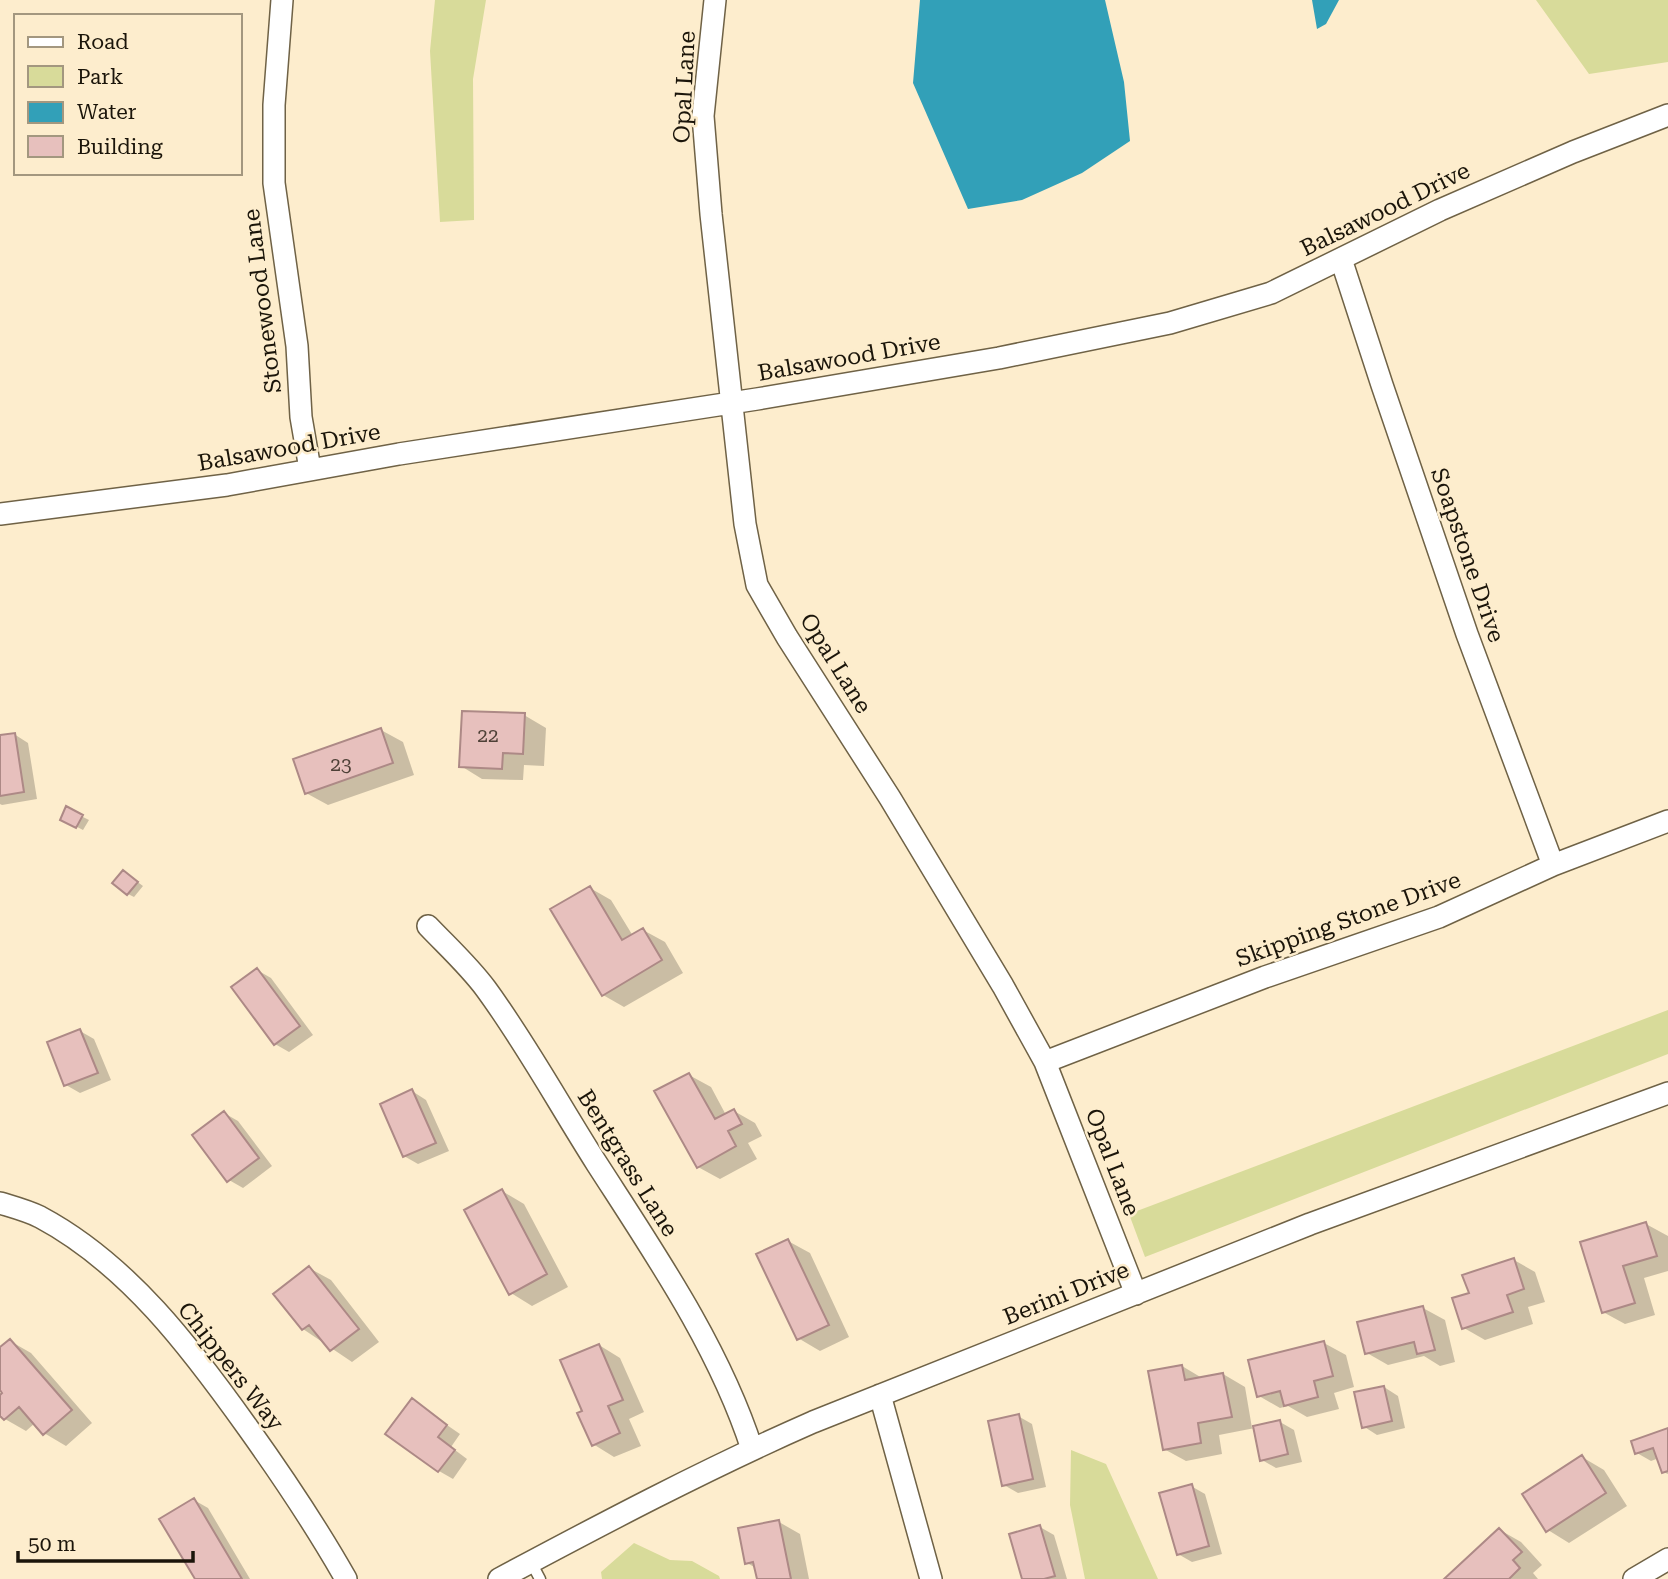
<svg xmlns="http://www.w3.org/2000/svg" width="1668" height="1579" font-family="'Roboto Serif',serif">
<rect width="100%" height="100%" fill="#fdedcd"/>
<!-- green -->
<path fill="#d8db9a" d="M 435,0 L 486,0 L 473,79 L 474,220 L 440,222 L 430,51 Z
M 1536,0 L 1668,0 L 1668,62 L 1589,74 Z
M 1668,1010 L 1668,1054 L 1145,1257 L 1129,1214 Z
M 1071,1450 L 1106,1464 L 1158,1579 L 1085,1579 L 1070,1505 Z
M 634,1543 L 670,1560 L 692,1561 L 719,1576 L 720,1579 L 602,1579 L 601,1572 Z"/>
<!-- water -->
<path fill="#32a0b8" d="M 920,0 L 1105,0 L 1124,82 L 1130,141 L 1082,173 L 1022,200 L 968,209 L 913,83 Z
M 1312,0 L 1339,0 L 1326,24 L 1317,29 Z"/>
<!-- shadow -->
<path fill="#0003" d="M 524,715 L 546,728 L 544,766 L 524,765 L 523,780 L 482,779 L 461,766 Z
M 381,730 L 403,742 L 414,775 L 328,805 L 306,793 Z
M 14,734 L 28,743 L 37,799 L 2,805 L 0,804 L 0,737 Z
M 67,809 L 89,820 L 83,830 L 62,819 Z
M 124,872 L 143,886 L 134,897 L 128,894 Z
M 590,888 L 611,900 L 633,936 L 643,930 L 665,942 L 683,973 L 624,1007 L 603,995 Z
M 257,970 L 271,978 L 313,1035 L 289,1052 L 275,1044 Z
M 80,1031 L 94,1039 L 111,1080 L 80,1093 L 66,1085 Z
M 689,1075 L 711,1087 L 726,1115 L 734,1111 L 755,1123 L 762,1136 L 748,1143 L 757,1159 L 720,1179 L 698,1167 Z
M 412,1091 L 426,1100 L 449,1151 L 418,1164 L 404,1156 Z
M 224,1113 L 238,1121 L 272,1166 L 243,1188 L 229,1180 Z
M 502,1191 L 524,1204 L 568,1287 L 532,1306 L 511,1293 Z
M 1646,1224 L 1668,1236 L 1668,1271 L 1644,1278 L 1655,1315 L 1625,1324 L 1603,1312 L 1582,1243 Z
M 788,1241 L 810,1253 L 849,1337 L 820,1351 L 798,1338 Z
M 1514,1260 L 1535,1272 L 1545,1302 L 1528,1307 L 1533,1324 L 1485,1340 L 1464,1328 Z
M 309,1268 L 331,1280 L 379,1342 L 352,1362 L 303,1329 Z
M 1423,1308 L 1445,1320 L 1455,1362 L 1440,1366 L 1424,1356 L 1388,1365 L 1367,1353 Z
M 10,1341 L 31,1353 L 92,1423 L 66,1446 L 44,1433 L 35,1423 L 26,1431 L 5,1419 L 0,1413 L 0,1397 L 5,1393 L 0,1387 L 0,1350 Z
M 1324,1343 L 1346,1355 L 1354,1387 L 1334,1393 L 1339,1409 L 1307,1417 L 1288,1406 L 1280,1408 L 1259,1396 Z
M 599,1345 L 620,1358 L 644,1412 L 629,1419 L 641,1446 L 614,1457 L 593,1444 L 584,1412 Z
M 1182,1366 L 1202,1378 L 1223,1374 L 1245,1387 L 1252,1428 L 1280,1422 L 1294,1430 L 1302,1462 L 1276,1468 L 1262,1460 L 1255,1428 L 1219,1435 L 1222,1454 L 1186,1461 L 1164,1449 Z
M 1384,1387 L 1398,1396 L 1405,1428 L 1377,1435 L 1363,1426 Z
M 412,1401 L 460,1434 L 451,1447 L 467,1459 L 453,1479 L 439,1471 Z
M 1018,1416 L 1032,1424 L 1046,1487 L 1018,1493 L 1004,1485 Z
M 1668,1430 L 1668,1474 L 1663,1472 L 1659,1458 L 1651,1461 L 1637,1453 Z
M 1582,1457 L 1604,1470 L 1627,1506 L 1569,1543 L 1548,1530 Z
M 1191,1486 L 1205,1494 L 1222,1554 L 1192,1562 L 1178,1554 Z
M 194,1500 L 208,1508 L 250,1579 L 197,1579 Z
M 779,1522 L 800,1534 L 809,1579 L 759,1579 L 756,1568 L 747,1563 Z
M 1040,1527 L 1054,1535 L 1067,1579 L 1024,1579 Z
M 1500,1530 L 1521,1542 L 1542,1565 L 1533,1573 L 1538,1579 L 1446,1579 Z"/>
<!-- building -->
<path fill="#e7c0bd" stroke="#ad8986" stroke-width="2" d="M 462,711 L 525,713 L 523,754 L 503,753 L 502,769 L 459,767 Z
M 381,728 L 393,763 L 305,794 L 293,759 Z
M 15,733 L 24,792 L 0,796 L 0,735 Z
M 66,806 L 83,815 L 76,828 L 60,820 Z
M 123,870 L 138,882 L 127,895 L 112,883 Z
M 590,886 L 622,940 L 643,928 L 662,960 L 602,996 L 550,909 Z
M 257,968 L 300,1026 L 274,1045 L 231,987 Z
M 80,1029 L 98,1073 L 64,1086 L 47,1042 Z
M 689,1073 L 715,1119 L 734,1109 L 742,1124 L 728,1131 L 736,1146 L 697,1168 L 654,1091 Z
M 412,1089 L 436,1143 L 403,1157 L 380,1104 Z
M 224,1111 L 259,1158 L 227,1182 L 192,1135 Z
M 502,1189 L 547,1274 L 509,1295 L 464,1210 Z
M 1646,1222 L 1657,1256 L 1623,1266 L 1635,1303 L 1602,1313 L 1580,1242 Z
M 788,1239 L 829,1325 L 797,1340 L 756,1254 Z
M 1514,1258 L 1524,1289 L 1507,1295 L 1513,1312 L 1462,1329 L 1452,1298 L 1469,1293 L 1462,1275 Z
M 309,1266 L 359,1329 L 330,1351 L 309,1325 L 302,1330 L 273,1294 Z
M 1423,1306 L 1435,1350 L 1417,1354 L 1414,1342 L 1365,1354 L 1357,1322 Z
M 10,1339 L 72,1410 L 43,1435 L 19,1407 L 4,1420 L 0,1416 L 0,1395 L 2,1393 L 0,1390 L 0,1347 Z
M 1324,1341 L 1333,1376 L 1314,1381 L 1318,1397 L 1284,1406 L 1280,1391 L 1257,1397 L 1248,1360 Z
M 599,1344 L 623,1400 L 608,1406 L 620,1433 L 592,1446 L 577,1413 L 582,1411 L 560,1360 Z
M 1182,1365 L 1185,1380 L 1223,1373 L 1232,1417 L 1198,1423 L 1201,1443 L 1163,1450 L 1148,1371 Z
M 1384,1386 L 1392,1421 L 1362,1428 L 1354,1392 Z
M 412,1398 L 447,1425 L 438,1437 L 455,1450 L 438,1472 L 385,1434 Z
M 1019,1414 L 1033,1479 L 1002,1486 L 988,1421 Z
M 1280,1420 L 1288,1454 L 1260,1461 L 1253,1426 Z
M 1668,1428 L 1668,1471 L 1662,1473 L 1653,1448 L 1635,1454 L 1631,1441 Z
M 1582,1455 L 1606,1493 L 1546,1532 L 1522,1494 Z
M 1192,1484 L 1209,1546 L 1177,1555 L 1159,1493 Z
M 194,1498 L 242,1579 L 195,1579 L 159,1519 Z
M 779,1520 L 791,1579 L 757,1579 L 753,1562 L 745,1564 L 738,1528 Z
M 1040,1525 L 1055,1576 L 1044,1579 L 1022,1579 L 1009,1534 Z
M 1499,1528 L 1522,1552 L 1513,1560 L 1520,1568 L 1509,1579 L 1444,1579 Z"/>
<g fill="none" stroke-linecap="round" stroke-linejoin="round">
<defs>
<path id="service" d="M 531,1562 L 540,1579"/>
<path id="minor" d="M 282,0 L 274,105 L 274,183 L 297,346 L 301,417 L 310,469
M 715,0 L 703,116 L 711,214 L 745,524 L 757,585 L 787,637 L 890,798 L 1003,986 L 1045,1062 L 1136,1294
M 1341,259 L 1382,385 L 1467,634 L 1553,865
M 0,514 L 227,485 L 399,454 L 757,399 L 999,358 L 1170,323 L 1271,293 L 1440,210 L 1573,152 L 1668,115
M 428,926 C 447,946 469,966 486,989 C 527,1045 560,1106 597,1164 C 655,1254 719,1347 752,1449
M 1045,1062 L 1265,977 L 1439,917 L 1553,865 L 1668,821
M 0,1203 C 13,1207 28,1211 40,1217 C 128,1264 191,1348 248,1428 C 283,1477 316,1526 346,1579
M 880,1395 L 931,1579
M 499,1579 C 602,1524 706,1469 813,1422 L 1310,1224 L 1668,1093
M 1634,1579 L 1668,1559"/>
</defs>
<!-- service casing -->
<use href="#service" stroke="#6f6246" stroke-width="13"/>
<!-- minor casing -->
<use href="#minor" stroke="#6f6246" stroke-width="24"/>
<!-- service -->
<use href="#service" stroke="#fff" stroke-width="10"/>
<!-- minor -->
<use href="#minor" stroke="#fff" stroke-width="21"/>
</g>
<g text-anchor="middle" stroke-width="5" stroke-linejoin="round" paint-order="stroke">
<!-- number labels -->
<g font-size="19" fill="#4e4037">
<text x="488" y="742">22</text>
<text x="341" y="771">23</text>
</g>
<!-- street labels -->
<g font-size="23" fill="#1b150a" stroke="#fdedcd">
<text transform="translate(684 87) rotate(-87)" y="8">Opal Lane</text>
<text transform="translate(1385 209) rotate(-26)" y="8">Balsawood Drive</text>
<text transform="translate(262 301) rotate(-97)" y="8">Stonewood Lane</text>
<text transform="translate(849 357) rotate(-10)" y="8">Balsawood Drive</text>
<text transform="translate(289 447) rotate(-10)" y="8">Balsawood Drive</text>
<text transform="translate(1468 555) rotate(71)" y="8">Soapstone Drive</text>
<text transform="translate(836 663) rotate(58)" y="8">Opal Lane</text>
<text transform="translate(1348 919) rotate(-20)" y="8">Skipping Stone Drive</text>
<text transform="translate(1113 1162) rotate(69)" y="8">Opal Lane</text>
<text transform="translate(628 1163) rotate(58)" y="8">Bentgrass Lane</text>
<text transform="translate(1066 1293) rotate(-22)" y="8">Berini Drive</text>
<text transform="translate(231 1366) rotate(52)" y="8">Chippers Way</text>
</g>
</g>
<!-- legend -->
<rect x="14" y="14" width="228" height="161" fill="#fdedcd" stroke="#a3977f" stroke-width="2"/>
<rect x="28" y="37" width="35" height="10" fill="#ffffff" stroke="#a3977f" stroke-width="2"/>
<text x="77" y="49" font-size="21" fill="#1b150a">Road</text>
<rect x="28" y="66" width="35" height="21" fill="#d8db9a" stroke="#a3977f" stroke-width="2"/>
<text x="77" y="84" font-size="21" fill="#1b150a">Park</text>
<rect x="28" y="102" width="35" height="21" fill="#32a0b8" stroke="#a3977f" stroke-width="2"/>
<text x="77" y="119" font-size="21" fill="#1b150a">Water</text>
<rect x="28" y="136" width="35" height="21" fill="#e7c0bd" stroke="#a3977f" stroke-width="2"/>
<text x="77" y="154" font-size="21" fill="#1b150a">Building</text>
<!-- scale -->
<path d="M18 1551v10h175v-10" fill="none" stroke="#1b150a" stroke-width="3.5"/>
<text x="28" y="1551" font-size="21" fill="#1b150a" stroke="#fdedcd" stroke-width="5" paint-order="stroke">50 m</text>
</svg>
